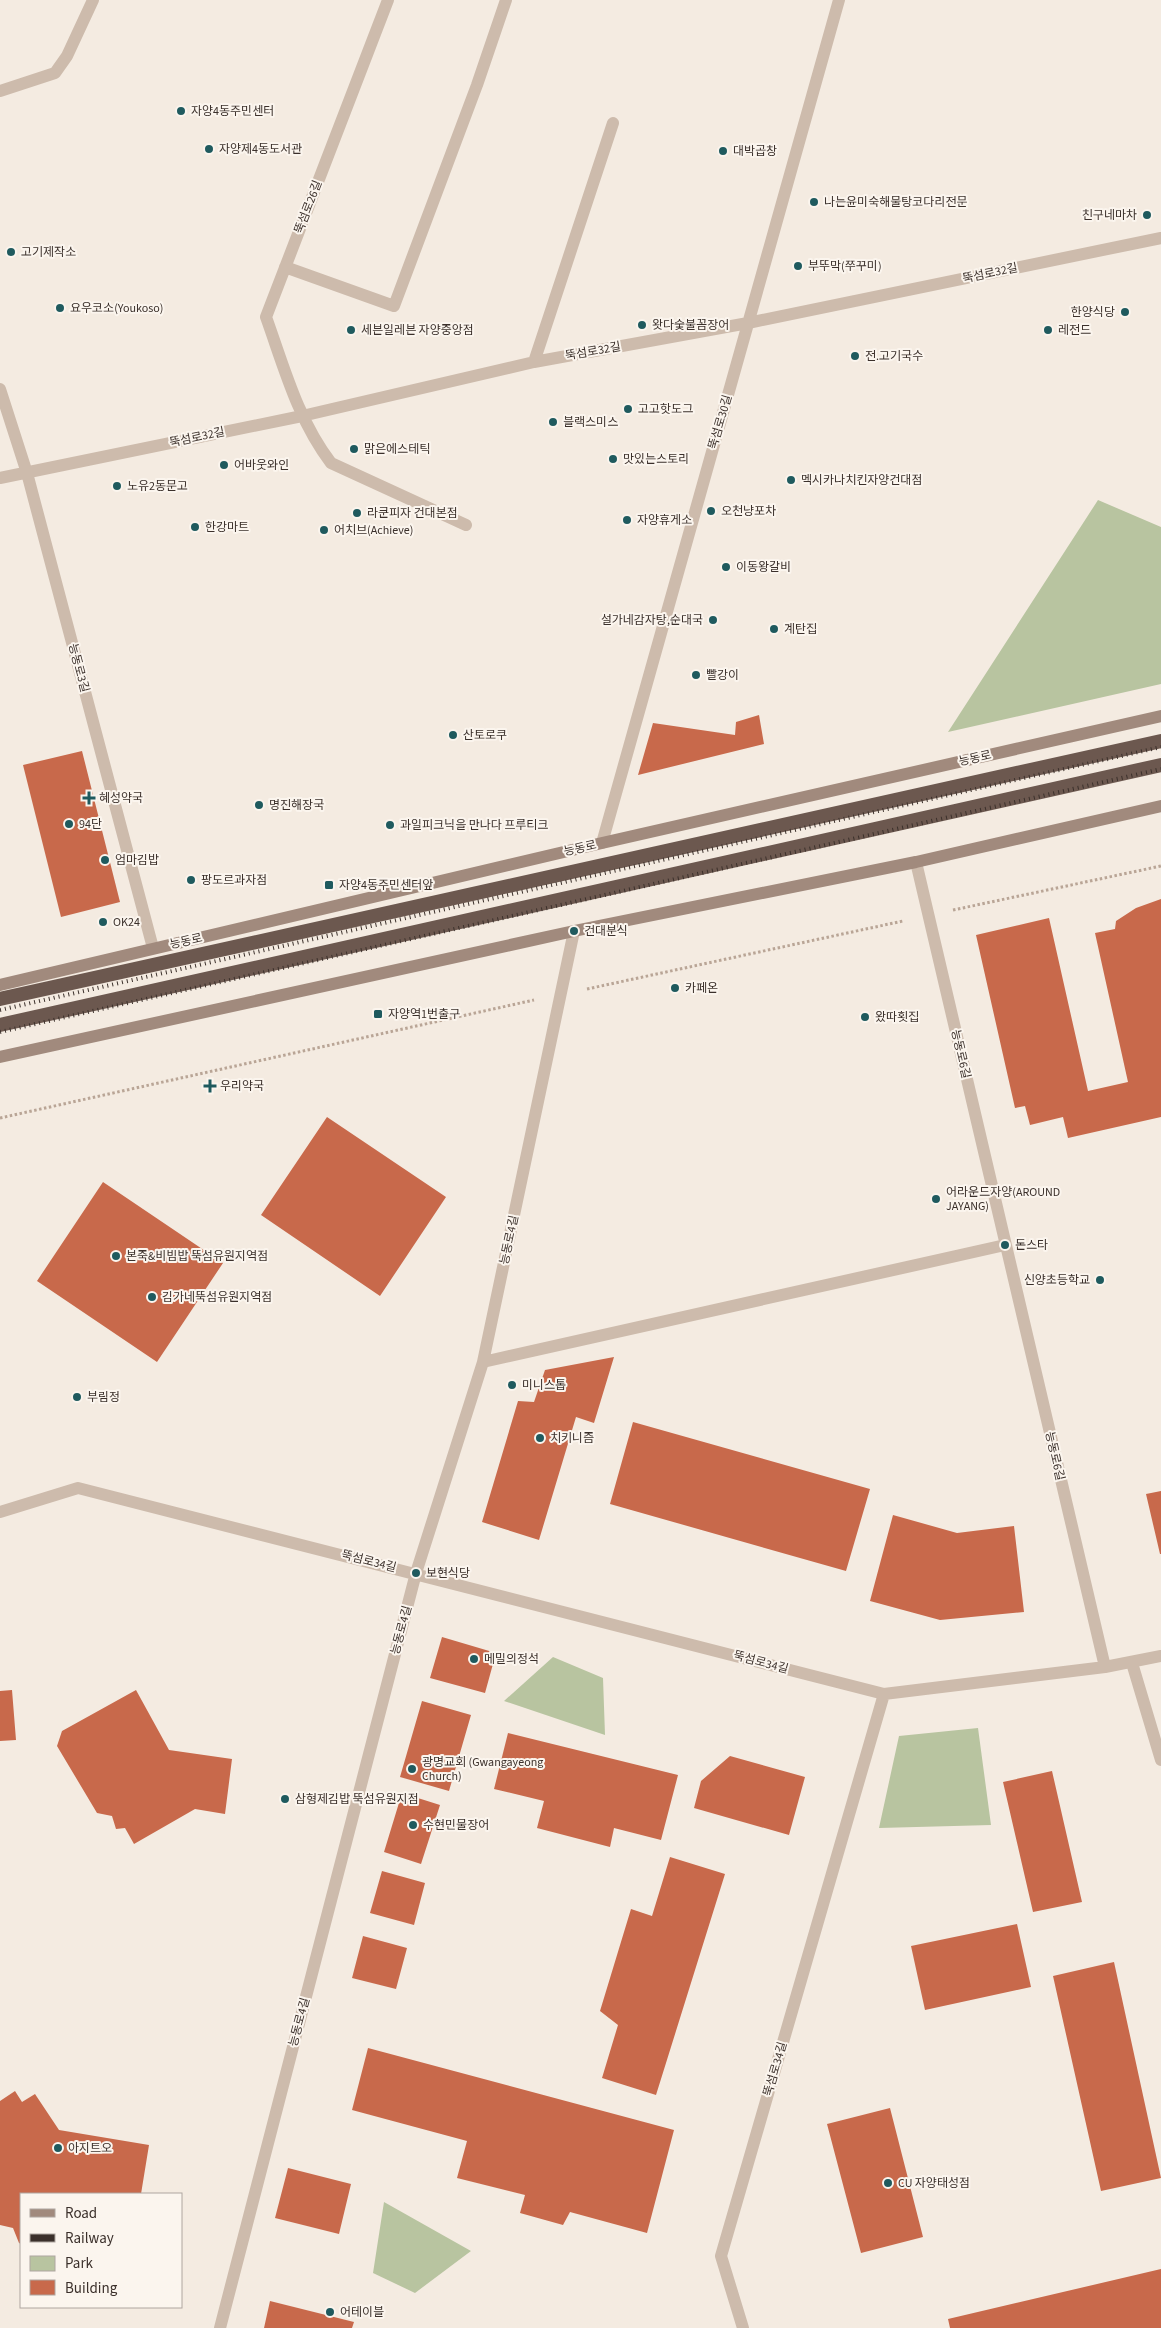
<svg xmlns="http://www.w3.org/2000/svg" width="1161" height="2328" font-family="'Source Sans 3','Noto Sans KR',sans-serif">
<rect width="100%" height="100%" fill="#f4ebe1"/>
<!-- green -->
<path fill="#b8c4a0" d="M 1098,500 L 1161,527 L 1161,684 L 948,732 Z
M 553,1657 L 603,1678 L 605,1735 L 504,1701 Z
M 978,1728 L 991,1825 L 879,1828 L 899,1736 Z
M 384,2202 L 471,2251 L 415,2293 L 373,2273 Z"/>
<!-- building -->
<path fill="#c8694b" d="M 759,715 L 764,744 L 638,775 L 653,723 L 735,735 L 736,722 Z
M 82,751 L 120,902 L 61,917 L 23,765 Z
M 1161,899 L 1161,1117 L 1068,1138 L 1063,1117 L 1030,1125 L 1025,1106 L 1015,1108 L 976,935 L 1049,918 L 1088,1091 L 1128,1082 L 1095,933 L 1115,929 L 1116,921 L 1136,908 Z
M 327,1117 L 446,1197 L 380,1296 L 261,1215 Z
M 103,1182 L 223,1263 L 157,1362 L 37,1281 Z
M 614,1357 L 594,1423 L 576,1417 L 539,1540 L 482,1522 L 518,1401 L 534,1402 L 545,1370 Z
M 633,1422 L 870,1489 L 846,1571 L 610,1504 Z
M 1161,1491 L 1161,1554 L 1160,1554 L 1146,1494 Z
M 893,1515 L 957,1533 L 1014,1526 L 1024,1612 L 940,1620 L 870,1601 Z
M 442,1637 L 496,1653 L 485,1693 L 430,1678 Z
M 12,1690 L 16,1740 L 0,1741 L 0,1691 Z
M 136,1690 L 169,1750 L 232,1759 L 225,1814 L 195,1809 L 134,1844 L 125,1828 L 116,1829 L 112,1816 L 97,1813 L 57,1746 L 62,1731 Z
M 422,1701 L 471,1715 L 449,1791 L 400,1777 Z
M 508,1733 L 678,1775 L 661,1840 L 614,1828 L 610,1847 L 537,1828 L 544,1801 L 494,1789 Z
M 730,1756 L 805,1777 L 789,1835 L 694,1808 L 701,1781 Z
M 1052,1771 L 1082,1902 L 1033,1912 L 1003,1782 Z
M 402,1793 L 440,1805 L 421,1864 L 384,1852 Z
M 670,1857 L 725,1874 L 656,2095 L 602,2078 L 618,2025 L 600,2011 L 631,1909 L 652,1916 Z
M 382,1871 L 425,1883 L 414,1925 L 370,1913 Z
M 1017,1924 L 1031,1987 L 925,2010 L 911,1946 Z
M 363,1936 L 407,1948 L 396,1989 L 352,1978 Z
M 1114,1962 L 1161,2178 L 1101,2191 L 1053,1976 Z
M 368,2048 L 674,2130 L 647,2233 L 570,2212 L 563,2225 L 520,2213 L 525,2195 L 457,2178 L 467,2141 L 352,2110 Z
M 15,2091 L 22,2102 L 35,2094 L 59,2130 L 149,2145 L 141,2194 L 21,2194 L 21,2244 L 19,2243 L 13,2228 L 0,2225 L 0,2101 Z
M 890,2108 L 923,2237 L 861,2253 L 827,2124 Z
M 288,2168 L 351,2184 L 339,2234 L 275,2218 Z
M 1161,2269 L 1161,2328 L 950,2328 L 948,2319 Z
M 270,2301 L 354,2322 L 352,2328 L 264,2328 Z"/>
<g fill="none" stroke-linecap="round" stroke-linejoin="round">
<!-- path -->
<path stroke="#b9a596" stroke-width="3" stroke-dasharray="2.5 2.5" stroke-linecap="butt" d="M 953,910 L 1161,866
M 587,989 L 903,921
M 0,1118 L 534,1000"/>
<!-- minor -->
<path stroke="#cdbbac" stroke-width="12" d="M 388,0 L 266,317 C 284,367 298,420 331,463 L 466,525
M 0,91 L 55,73 L 67,56 L 93,0
M 285,267 L 394,306 L 477,85 L 506,0
M 534,362 L 613,123
M 0,389 L 27,473 L 153,948
M 0,478 L 302,416 L 534,362 L 748,323 L 1161,238
M 602,843 L 839,0
M 916,862 L 1105,1667
M 483,1362 L 1005,1245
M 0,1512 L 78,1488 L 884,1694 L 1105,1667 L 1161,1656
M 1132,1663 L 1161,1760
M 220,2328 L 416,1573 L 483,1362 L 574,931
M 743,2328 L 721,2256 L 884,1694"/>
<!-- secondary -->
<path stroke="#a18a7d" stroke-width="12" d="M 0,985 L 602,843 L 1161,716
M 0,1057 L 574,931 L 916,862 L 1161,806"/>
<!-- trunk -->
<path stroke="#6c584f" stroke-width="14" d="M 0,999 L 1161,741
M 0,1025 L 1161,765"/>
<!-- rail -->
<path stroke="#3b302b" stroke-width="4" stroke-dasharray="1 4" stroke-linecap="butt" d="M 0,1010 L 1161,747
M 0,1032 L 1161,769"/>
</g>
<!-- markers -->
<g fill="#1f5a5e" stroke="#fbf5ee" stroke-width="2">
<circle cx="181" cy="111" r="5"/>
<circle cx="209" cy="149" r="5"/>
<circle cx="723" cy="151" r="5"/>
<circle cx="814" cy="202" r="5"/>
<circle cx="1147" cy="215" r="5"/>
<circle cx="11" cy="252" r="5"/>
<circle cx="798" cy="266" r="5"/>
<circle cx="60" cy="308" r="5"/>
<circle cx="1125" cy="312" r="5"/>
<circle cx="642" cy="325" r="5"/>
<circle cx="351" cy="330" r="5"/>
<circle cx="1048" cy="330" r="5"/>
<circle cx="855" cy="356" r="5"/>
<circle cx="628" cy="409" r="5"/>
<circle cx="553" cy="422" r="5"/>
<circle cx="354" cy="449" r="5"/>
<circle cx="613" cy="459" r="5"/>
<circle cx="224" cy="465" r="5"/>
<circle cx="791" cy="480" r="5"/>
<circle cx="117" cy="486" r="5"/>
<circle cx="711" cy="511" r="5"/>
<circle cx="357" cy="513" r="5"/>
<circle cx="627" cy="520" r="5"/>
<circle cx="195" cy="527" r="5"/>
<circle cx="324" cy="530" r="5"/>
<circle cx="726" cy="567" r="5"/>
<circle cx="713" cy="620" r="5"/>
<circle cx="774" cy="629" r="5"/>
<circle cx="696" cy="675" r="5"/>
<circle cx="453" cy="735" r="5"/>
<path d="M86.5 790.5h5v5h5v5h-5v5h-5v-5h-5v-5h5z"/>
<circle cx="259" cy="805" r="5"/>
<circle cx="69" cy="824" r="5"/>
<circle cx="390" cy="825" r="5"/>
<circle cx="105" cy="860" r="5"/>
<circle cx="191" cy="880" r="5"/>
<rect x="324" y="880" width="10" height="10" rx="2.5"/>
<circle cx="103" cy="922" r="5"/>
<circle cx="574" cy="931" r="5"/>
<circle cx="675" cy="988" r="5"/>
<rect x="373" y="1009" width="10" height="10" rx="2.5"/>
<circle cx="865" cy="1017" r="5"/>
<path d="M207.5 1078.5h5v5h5v5h-5v5h-5v-5h-5v-5h5z"/>
<circle cx="936" cy="1199" r="5"/>
<circle cx="1005" cy="1245" r="5"/>
<circle cx="116" cy="1256" r="5"/>
<circle cx="1100" cy="1280" r="5"/>
<circle cx="152" cy="1297" r="5"/>
<circle cx="512" cy="1385" r="5"/>
<circle cx="77" cy="1397" r="5"/>
<circle cx="540" cy="1438" r="5"/>
<circle cx="416" cy="1573" r="5"/>
<circle cx="474" cy="1659" r="5"/>
<circle cx="412" cy="1769" r="5"/>
<circle cx="285" cy="1799" r="5"/>
<circle cx="413" cy="1825" r="5"/>
<circle cx="58" cy="2148" r="5"/>
<circle cx="888" cy="2183" r="5"/>
<circle cx="330" cy="2312" r="5"/>
</g>
<g text-anchor="middle" stroke-width="4" stroke-linejoin="round" paint-order="stroke">
<!-- poi labels -->
<g font-size="12" fill="#3b302b" stroke="#fbf5ee" text-anchor="start">
<text x="191" y="115">자양4동주민센터</text>
<text x="219" y="153">자양제4동도서관</text>
<text x="733" y="155">대박곱창</text>
<text x="824" y="206">나는윤미숙해물탕코다리전문</text>
<text x="1137" y="219" text-anchor="end">친구네마차</text>
<text x="21" y="256">고기제작소</text>
<text x="808" y="270">부뚜막(쭈꾸미)</text>
<text x="70" y="312">요우코소(Youkoso)</text>
<text x="1115" y="316" text-anchor="end">한양식당</text>
<text x="652" y="329">왓다숯불꼼장어</text>
<text x="361" y="334">세븐일레븐 자양중앙점</text>
<text x="1058" y="334">레전드</text>
<text x="865" y="360">전.고기국수</text>
<text x="638" y="413">고고핫도그</text>
<text x="563" y="426">블랙스미스</text>
<text x="364" y="453">맑은에스테틱</text>
<text x="623" y="463">맛있는스토리</text>
<text x="234" y="469">어바웃와인</text>
<text x="801" y="484">멕시카나치킨자양건대점</text>
<text x="127" y="490">노유2동문고</text>
<text x="721" y="515">오천냥포차</text>
<text x="367" y="517">라쿤피자 건대본점</text>
<text x="637" y="524">자양휴게소</text>
<text x="205" y="531">한강마트</text>
<text x="334" y="534">어치브(Achieve)</text>
<text x="736" y="571">이동왕갈비</text>
<text x="703" y="624" text-anchor="end">설가네감자탕,순대국</text>
<text x="784" y="633">계탄집</text>
<text x="706" y="679">빨강이</text>
<text x="463" y="739">산토로쿠</text>
<text x="99" y="802">혜성약국</text>
<text x="269" y="809">명진해장국</text>
<text x="79" y="828">94단</text>
<text x="400" y="829">과일피크닉을 만나다 프루티크</text>
<text x="115" y="864">엄마김밥</text>
<text x="201" y="884">팡도르과자점</text>
<text x="339" y="889">자양4동주민센터앞</text>
<text x="113" y="926">OK24</text>
<text x="584" y="935">건대분식</text>
<text x="685" y="992">카페온</text>
<text x="388" y="1018">자양역1번출구</text>
<text x="875" y="1021">왔따횟집</text>
<text x="220" y="1090">우리약국</text>
<text x="946" y="1196">어라운드자양(AROUND<tspan x="946" dy="14">JAYANG)</tspan></text>
<text x="1015" y="1249">돈스타</text>
<text x="126" y="1260">본죽&amp;비빔밥 뚝섬유원지역점</text>
<text x="1090" y="1284" text-anchor="end">신양초등학교</text>
<text x="162" y="1301">김가네뚝섬유원지역점</text>
<text x="522" y="1389">미니스톱</text>
<text x="87" y="1401">부림정</text>
<text x="550" y="1442">치키니즘</text>
<text x="426" y="1577">보현식당</text>
<text x="484" y="1663">메밀의정석</text>
<text x="422" y="1766">광명교회 (Gwangayeong<tspan x="422" dy="14">Church)</tspan></text>
<text x="295" y="1803">삼형제김밥 뚝섬유원지점</text>
<text x="423" y="1829">수현민물장어</text>
<text x="68" y="2152">아지트오</text>
<text x="898" y="2187">CU 자양태성점</text>
<text x="340" y="2316">어테이블</text>
</g>
<!-- street labels -->
<g font-size="12" fill="#3b302b" stroke="#fbf5ee">
<text transform="translate(308 207) rotate(-69)" y="4">뚝섬로26길</text>
<text transform="translate(990 273) rotate(-12)" y="4">뚝섬로32길</text>
<text transform="translate(593 351) rotate(-10)" y="4">뚝섬로32길</text>
<text transform="translate(720 422) rotate(-74)" y="4">뚝섬로30길</text>
<text transform="translate(197 437) rotate(-12)" y="4">뚝섬로32길</text>
<text transform="translate(79 668) rotate(75)" y="4">능동로3길</text>
<text transform="translate(975 758) rotate(-13)" y="4">능동로</text>
<text transform="translate(580 848) rotate(-13)" y="4">능동로</text>
<text transform="translate(186 941) rotate(-13)" y="4">능동로</text>
<text transform="translate(961 1054) rotate(77)" y="4">능동로6길</text>
<text transform="translate(509 1240) rotate(-78)" y="4">능동로4길</text>
<text transform="translate(1055 1456) rotate(77)" y="4">능동로6길</text>
<text transform="translate(369 1561) rotate(14)" y="4">뚝섬로34길</text>
<text transform="translate(401 1630) rotate(-75)" y="4">능동로4길</text>
<text transform="translate(761 1662) rotate(15)" y="4">뚝섬로34길</text>
<text transform="translate(299 2022) rotate(-75)" y="4">능동로4길</text>
<text transform="translate(775 2069) rotate(-74)" y="4">뚝섬로34길</text>
</g>
</g>
<!-- legend -->
<rect x="20" y="2193" width="162" height="115" fill="#fbf5ee" stroke="#aea6a0"/>
<rect x="30" y="2209" width="25" height="8" fill="#a18a7d" stroke="#aea6a0"/>
<text x="65" y="2218" font-size="15" fill="#3b302b">Road</text>
<rect x="30" y="2234" width="25" height="8" fill="#3b302b" stroke="#aea6a0"/>
<text x="65" y="2243" font-size="15" fill="#3b302b">Railway</text>
<rect x="30" y="2256" width="25" height="15" fill="#b8c4a0" stroke="#aea6a0"/>
<text x="65" y="2268" font-size="15" fill="#3b302b">Park</text>
<rect x="30" y="2280" width="25" height="15" fill="#c8694b" stroke="#aea6a0"/>
<text x="65" y="2293" font-size="15" fill="#3b302b">Building</text>
</svg>
